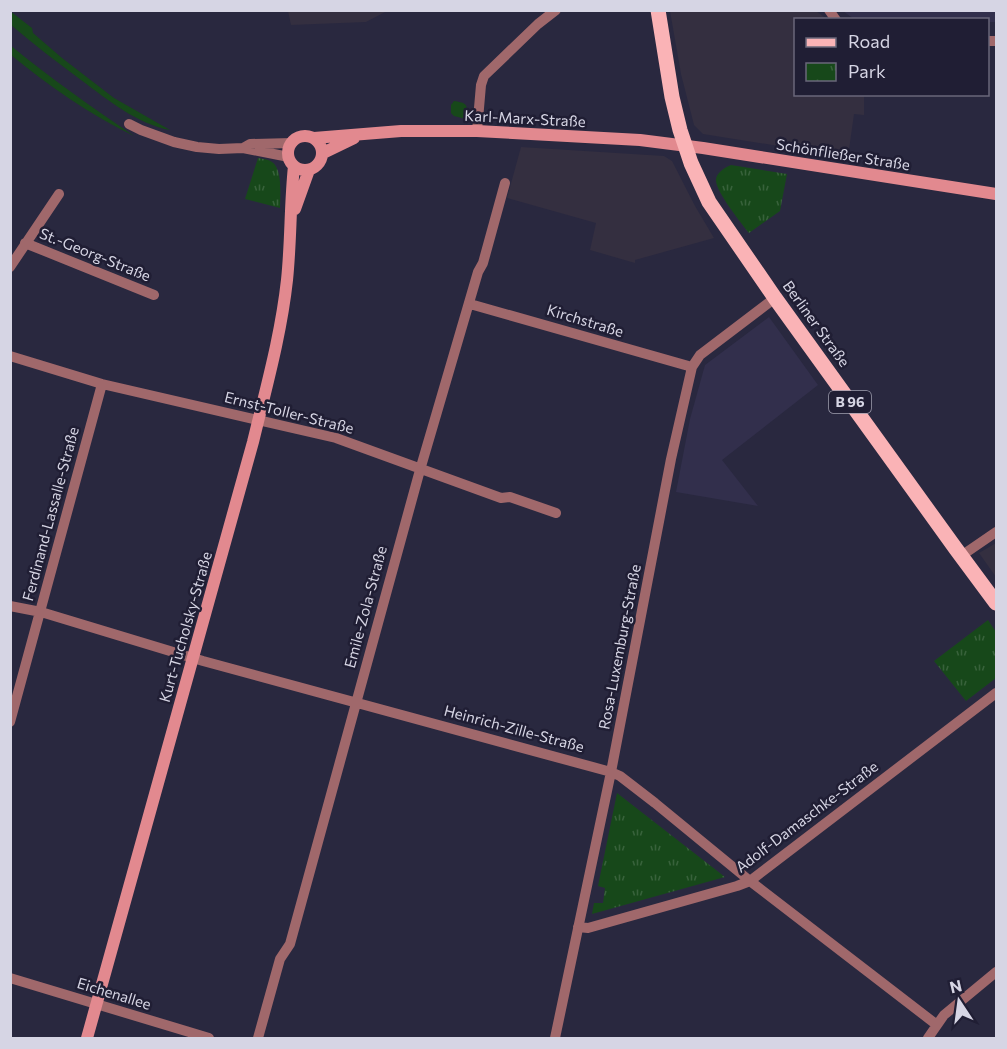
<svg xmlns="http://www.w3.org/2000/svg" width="1007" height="1049" font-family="Commissioner,sans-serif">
<defs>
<pattern id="park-tufts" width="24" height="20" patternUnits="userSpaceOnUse" patternTransform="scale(1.5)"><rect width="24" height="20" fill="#17481a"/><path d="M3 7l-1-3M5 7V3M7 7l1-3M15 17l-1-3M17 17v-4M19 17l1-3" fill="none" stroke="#38623b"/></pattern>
</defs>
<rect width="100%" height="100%" fill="#29283f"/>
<!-- commercial -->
<path fill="#342f40" d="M 288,11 L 288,10 L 387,11 L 366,22 L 291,25 Z
M 670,11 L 816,11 L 827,19 L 796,20 L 796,94 L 864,95 L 864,115 L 854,114 L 848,157 L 703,134 L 694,125 L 681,74 Z
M 521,147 L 664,156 L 672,161 L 695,206 L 714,238 L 635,260 L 635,263 L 590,250 L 596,223 L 507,198 Z
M 996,543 L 996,577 L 979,553 Z"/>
<!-- built -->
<path fill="#322f4c" d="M 843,11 L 996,11 L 996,22 L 988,22 L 988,20 L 854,19 Z
M 769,317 L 818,385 L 722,460 L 758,506 L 676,492 L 690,419 L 705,365 Z"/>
<!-- grass -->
<path fill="#17481a" d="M 10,11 L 32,28 L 33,33 L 62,58 L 114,98 L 170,130 C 137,124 108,100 81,80 C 57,62 33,44 11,25 Z
M 10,45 C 50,78 92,107 134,136 C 89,114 49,86 11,55 Z
M 454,101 C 468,103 468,105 466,119 L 454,116 L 451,113 L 451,105 Z"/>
<!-- park -->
<path fill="url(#park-tufts)" d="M 258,158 C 263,159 268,159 272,162 C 283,169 280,197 280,208 L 245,199 Z
M 731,165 L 787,174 L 780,211 L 749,233 C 741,223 717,193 716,181 C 715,174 725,167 731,165 Z
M 988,620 L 996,632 L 996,678 L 966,701 L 934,661 Z
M 617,793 L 725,877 L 592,914 L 594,903 L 603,903 L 605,888 L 598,886 Z"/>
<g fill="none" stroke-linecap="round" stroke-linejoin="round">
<!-- street -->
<path stroke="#a0686b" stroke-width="10" d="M 829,10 L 836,20
M 988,41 L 996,41
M 129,124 L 141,130 L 174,142 L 197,147 L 219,149 L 243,148 L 289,157
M 477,131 L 481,85 L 484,76 L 538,24 L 556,10
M 243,148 L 250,144 L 292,143
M 25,243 L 154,295
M 10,267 L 59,194
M 470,304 L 692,367
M 10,356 L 102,384 L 336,438 L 501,498 L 510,497 L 556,513
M 961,556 L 996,532
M 10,606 L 41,612 L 203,661 L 611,772 L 620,776 L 655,803 L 750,881 L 937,1025
M 10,722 L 102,384
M 578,927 L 588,928 L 737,886 L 750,881 L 996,693
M 10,978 L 209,1038
M 258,1038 L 280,959 L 290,944 L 420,470 L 478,272 L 483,263 L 505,183
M 555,1038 L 611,772 L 671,459 L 692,367 L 700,355 L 775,298
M 928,1038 L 944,1015 L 996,972"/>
<!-- secondary -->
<path stroke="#e2898f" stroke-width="12" d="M288 153a17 17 0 1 1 34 0a17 17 0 1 1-34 0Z
M 314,138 L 401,131 L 477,131 L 640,140 L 703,148 L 996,194
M 323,153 L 354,138
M 295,209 L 309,170
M 87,1038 L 253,442 C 266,388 281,335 287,280 C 291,242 290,204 294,166"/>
<!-- primary -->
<path stroke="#fab3b6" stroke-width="15" d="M 658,10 L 672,97 L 680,130 L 691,163 L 709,202 L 775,298 L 956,549 L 996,603"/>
</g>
<g text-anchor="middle" stroke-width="5" stroke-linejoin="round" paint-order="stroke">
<!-- shield labels -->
<rect fill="#201e34" stroke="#9f9eaf" stroke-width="1.5" x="829" y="391" width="42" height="22" rx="4.5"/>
<g font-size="14" font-weight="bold" fill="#d6d5e4">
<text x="850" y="407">B 96</text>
</g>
<!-- street labels -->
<g font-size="15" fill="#d6d5e4" stroke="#201e34">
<text transform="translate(525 119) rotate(3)" y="5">Karl-Marx-Straße</text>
<text transform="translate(843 155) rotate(9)" y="5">Schönfließer Straße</text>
<text transform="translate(95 255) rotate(22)" y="5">St.-Georg-Straße</text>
<text transform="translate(585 321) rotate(17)" y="5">Kirchstraße</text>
<text transform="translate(816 324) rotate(54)" y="5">Berliner Straße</text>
<text transform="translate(289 413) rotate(14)" y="5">Ernst-Toller-Straße</text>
<text transform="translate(51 514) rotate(-75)" y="5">Ferdinand-Lassalle-Straße</text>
<text transform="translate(366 607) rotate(-75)" y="5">Emile-Zola-Straße</text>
<text transform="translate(186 627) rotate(-74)" y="5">Kurt-Tucholsky-Straße</text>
<text transform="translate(620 647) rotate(-79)" y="5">Rosa-Luxemburg-Straße</text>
<text transform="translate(514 729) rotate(15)" y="5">Heinrich-Zille-Straße</text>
<text transform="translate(807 817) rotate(-37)" y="5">Adolf-Damaschke-Straße</text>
<text transform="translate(114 994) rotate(17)" y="5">Eichenallee</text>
</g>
</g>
<!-- border -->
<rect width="1007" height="1049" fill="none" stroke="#d6d5e4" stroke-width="24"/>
<!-- legend -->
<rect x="794" y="18" width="195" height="78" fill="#201e34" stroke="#69677a" stroke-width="1.5"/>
<rect x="806" y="38" width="30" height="9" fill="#fab3b6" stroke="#69677a" stroke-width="1.5"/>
<text x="848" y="48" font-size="18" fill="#d6d5e4">Road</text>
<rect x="806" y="63" width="30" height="18" fill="url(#park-tufts)" stroke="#69677a" stroke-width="1.5"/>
<text x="848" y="78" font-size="18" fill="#d6d5e4">Park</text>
<!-- north arrow -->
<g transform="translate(959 1001) rotate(347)" stroke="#201e34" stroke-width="4.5" paint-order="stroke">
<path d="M0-4.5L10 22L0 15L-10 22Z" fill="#d6d5e4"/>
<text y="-9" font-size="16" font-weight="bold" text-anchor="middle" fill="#d6d5e4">N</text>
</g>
</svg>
